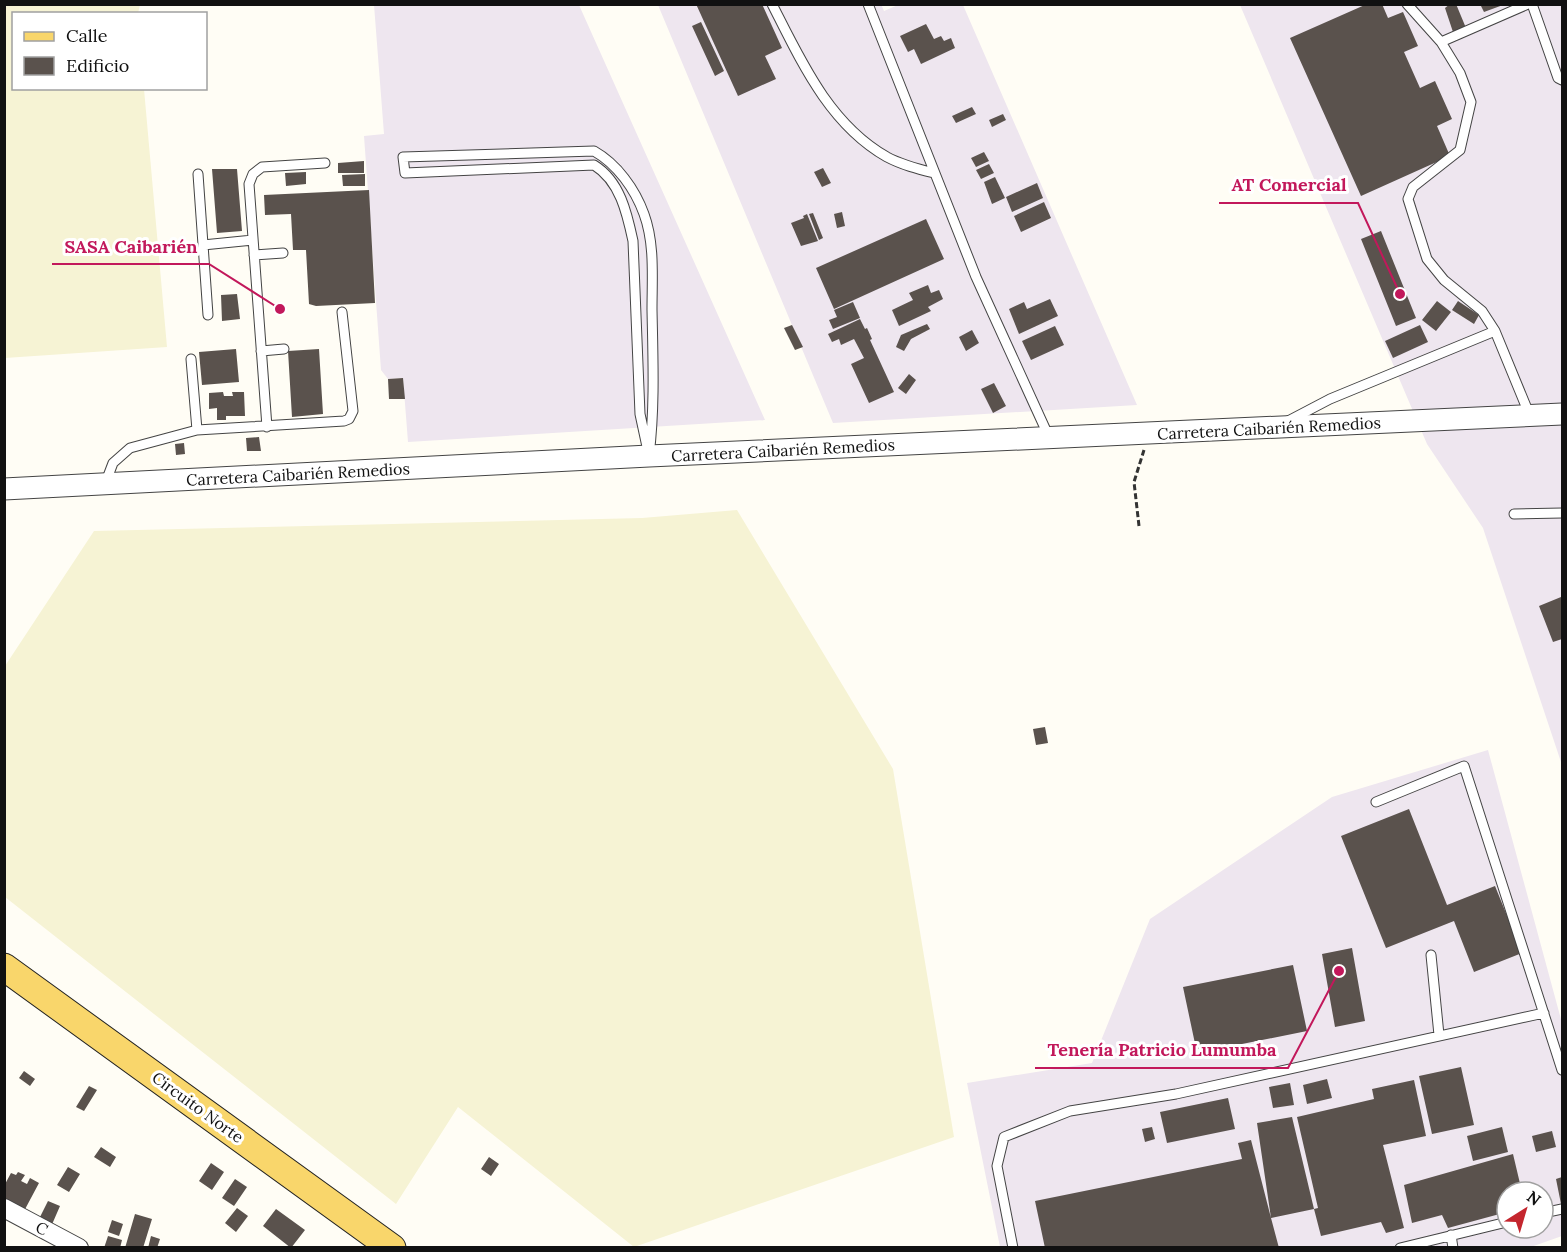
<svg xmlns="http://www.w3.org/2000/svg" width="1567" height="1252" font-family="Lora,serif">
<rect width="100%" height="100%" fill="#fffdf5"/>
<!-- industrial -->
<path fill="#eee6ef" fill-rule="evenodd" d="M 881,4 L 884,11 L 898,5 L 963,5 L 1137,405 L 833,423 L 658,5 Z
M 374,5 L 579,5 L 765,420 L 408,442 L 403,378 L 388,379 L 381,370 L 364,136 L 384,134 Z
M 1240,5 L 1562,5 L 1562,765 L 1483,528 L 1427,444 Z
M 1488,750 L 1562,1023 L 1562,1236 L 1528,1248 L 1000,1247 L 967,1083 L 1092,1063 L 1150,919 L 1332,797 ZM 1507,1192 L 1543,1192 L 1543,1228 L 1507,1228 Z"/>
<!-- farmland -->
<path fill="#f6f3d4" d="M 5,4 L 140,5 L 138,13 L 14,14 L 14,88 L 144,89 L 167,347 L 5,358 Z
M 737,510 L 893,769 L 954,1137 L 634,1247 L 458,1107 L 396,1204 L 5,897 L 5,666 L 94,531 L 642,518 Z"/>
<!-- building -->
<path fill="#5a524d" d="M 696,4 L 762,4 L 782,48 L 765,56 L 776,79 L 738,96 Z
M 1367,4 L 1382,4 L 1388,18 L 1403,12 L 1418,46 L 1404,52 L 1420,88 L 1435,81 L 1452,119 L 1437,126 L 1450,156 L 1361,196 L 1290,38 Z
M 1450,4 L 1456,4 L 1466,28 L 1453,32 L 1445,8 Z
M 1480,4 L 1503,4 L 1503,5 L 1484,12 Z
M 701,22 L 724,71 L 715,76 L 692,26 Z
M 926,24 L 934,39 L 941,36 L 944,41 L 951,38 L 955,48 L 921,64 L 914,49 L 908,52 L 900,36 Z
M 972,107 L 976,114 L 956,123 L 952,116 Z
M 1003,114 L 1006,120 L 992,127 L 989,120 Z
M 984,152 L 989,161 L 976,167 L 971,158 Z
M 364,161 L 364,173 L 338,173 L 338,163 Z
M 989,164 L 994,173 L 981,179 L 976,170 Z
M 823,168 L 831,183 L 822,187 L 814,172 Z
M 212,169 L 237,169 L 242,231 L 217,233 Z
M 306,172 L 306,184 L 286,186 L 285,173 Z
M 365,174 L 365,186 L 343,186 L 342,175 Z
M 995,177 L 1005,198 L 992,204 L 984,182 Z
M 1037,183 L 1043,198 L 1012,212 L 1006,197 Z
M 369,190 L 375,303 L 316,306 L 309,304 L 306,250 L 293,250 L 291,214 L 265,215 L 264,195 Z
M 1044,202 L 1051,218 L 1021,232 L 1014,216 Z
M 842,212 L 845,226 L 837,228 L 834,214 Z
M 813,213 L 823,238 L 819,240 L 809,214 Z
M 807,214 L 818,241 L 801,246 L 791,223 L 804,218 L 803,216 Z
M 926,219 L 944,259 L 834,309 L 816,268 Z
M 1381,231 L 1416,318 L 1396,326 L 1361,239 Z
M 928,285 L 931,293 L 939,290 L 943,299 L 928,307 L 931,311 L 899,326 L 892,310 L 913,300 L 909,293 Z
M 237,294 L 240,319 L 222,321 L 221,295 Z
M 1050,299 L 1058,316 L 1019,334 L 1009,309 L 1024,302 L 1027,309 Z
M 1437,301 L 1451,312 L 1436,331 L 1422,320 Z
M 1458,301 L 1479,315 L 1474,324 L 1452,310 Z
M 853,302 L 860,318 L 833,329 L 829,320 L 837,317 L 834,310 Z
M 860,319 L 865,329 L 867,328 L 872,339 L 870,340 L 894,392 L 869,403 L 851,364 L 864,358 L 854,339 L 841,345 L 839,339 L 832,342 L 828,334 Z
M 927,324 L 930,329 L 911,339 L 904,351 L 896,347 L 901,335 Z
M 792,325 L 803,347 L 795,350 L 784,328 Z
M 1420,325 L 1428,342 L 1393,358 L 1385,341 Z
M 1055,326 L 1064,345 L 1031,360 L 1022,341 Z
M 972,330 L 979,343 L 966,351 L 959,337 Z
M 236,349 L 239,382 L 202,385 L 199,352 Z
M 319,349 L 323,414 L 292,417 L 288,351 Z
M 909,374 L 916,380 L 906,394 L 898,388 Z
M 403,378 L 405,399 L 389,399 L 388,379 Z
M 994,383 L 1006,406 L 993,413 L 981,389 Z
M 223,392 L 224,396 L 233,396 L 232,392 L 244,392 L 245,416 L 226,416 L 226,420 L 217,420 L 217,408 L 209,409 L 209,393 Z
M 259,437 L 261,451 L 247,451 L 246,438 Z
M 184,443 L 185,454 L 176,455 L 175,444 Z
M 1561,597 L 1562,639 L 1553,642 L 1539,606 Z
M 1045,727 L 1048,743 L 1036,745 L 1033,729 Z
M 1409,809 L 1447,905 L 1495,886 L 1522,953 L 1474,972 L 1454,921 L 1386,948 L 1341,836 Z
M 1352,948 L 1365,1021 L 1335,1027 L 1322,954 Z
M 1293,965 L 1307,1031 L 1197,1053 L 1183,987 Z
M 1461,1067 L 1474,1125 L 1432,1134 L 1419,1076 Z
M 24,1071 L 35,1079 L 30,1086 L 19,1078 Z
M 1327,1079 L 1332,1098 L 1307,1104 L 1303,1085 Z
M 1414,1080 L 1426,1136 L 1383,1145 L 1404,1228 L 1386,1233 L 1381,1222 L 1321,1236 L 1314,1209 L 1318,1208 L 1297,1117 L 1374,1099 L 1372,1089 Z
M 1290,1083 L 1294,1105 L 1273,1108 L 1269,1087 Z
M 89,1086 L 97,1090 L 84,1111 L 76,1107 Z
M 1228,1098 L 1235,1129 L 1167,1143 L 1160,1112 Z
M 1292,1117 L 1314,1209 L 1271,1218 L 1279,1248 L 1045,1248 L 1035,1201 L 1242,1159 L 1238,1143 L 1251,1140 L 1271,1218 L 1257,1123 Z
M 1152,1127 L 1155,1139 L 1145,1142 L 1142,1129 Z
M 1502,1127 L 1508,1152 L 1473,1161 L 1467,1136 Z
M 1552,1131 L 1556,1147 L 1536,1152 L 1532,1136 Z
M 101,1147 L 116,1157 L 110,1167 L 94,1157 Z
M 1513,1154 L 1522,1192 L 1507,1192 L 1507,1212 L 1448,1228 L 1442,1215 L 1412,1223 L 1404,1185 Z
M 489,1157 L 499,1164 L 491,1176 L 481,1169 Z
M 211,1163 L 224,1172 L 212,1190 L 199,1181 Z
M 68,1167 L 80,1174 L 69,1192 L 57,1185 Z
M 18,1172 L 25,1175 L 21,1181 L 27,1184 L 30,1178 L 39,1183 L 23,1213 L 4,1203 L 4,1186 L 11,1173 L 16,1175 Z
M 1562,1177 L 1562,1204 L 1561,1204 L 1556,1179 Z
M 235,1179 L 247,1187 L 234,1206 L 222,1198 Z
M 48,1201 L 60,1206 L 50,1229 L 37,1223 Z
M 237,1208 L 248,1216 L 236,1232 L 225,1223 Z
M 276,1209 L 305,1230 L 291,1248 L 263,1226 Z
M 135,1214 L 152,1219 L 143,1248 L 125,1248 Z
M 112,1220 L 123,1224 L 119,1236 L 108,1232 Z
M 108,1236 L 122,1240 L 120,1248 L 104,1248 Z
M 151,1236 L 160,1239 L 157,1248 L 148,1248 Z"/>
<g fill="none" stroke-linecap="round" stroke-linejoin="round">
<defs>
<path id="service" d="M 772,4 C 801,61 829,124 887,157 C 902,165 918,169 934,173
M 868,4 L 976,277 L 1049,437
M 1407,4 L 1441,42 L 1460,73 L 1471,102 L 1460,150 L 1413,187 L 1408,199 L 1427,259 L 1444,280 L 1482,311 L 1495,331 L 1530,416
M 1532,4 L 1558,78 L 1562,80
M 1441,42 L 1528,4
M 594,151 C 617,164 635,189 644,214 C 655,244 652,278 652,310 C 653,359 655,407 649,456 L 640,414 L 633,241 C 627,213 620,181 594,165 L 405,173 L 403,157 Z
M 198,174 L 208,315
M 203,245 L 253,240
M 254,255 L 283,253
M 261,351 L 284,349
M 191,359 L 197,430
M 1288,421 L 1330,399 L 1495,331
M 267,427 L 249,184 L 253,174 L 262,167 L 325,163
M 105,484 L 113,463 L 130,448 L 197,430 L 344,421 L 349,419 L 353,411 L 342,312
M 1514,514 L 1562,513
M 1376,802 L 1464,766 L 1562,1070
M 1431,955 L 1439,1035
M 1543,1213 L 1562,1209
M 1451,1235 L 1453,1248
M 1013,1248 L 997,1166 L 1004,1137 L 1070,1111 L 1176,1094 L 1544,1013
M 1400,1248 L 1507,1222"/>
<path id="minor" d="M 4,1208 L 79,1248"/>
<path id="tertiary" d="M 4,489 L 649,456 L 1562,414"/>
<path id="primary" d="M 4,967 L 392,1248"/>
</defs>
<!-- service casing -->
<use href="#service" stroke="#444" stroke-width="11"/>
<!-- minor casing -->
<use href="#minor" stroke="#444" stroke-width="20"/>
<!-- tertiary casing -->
<use href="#tertiary" stroke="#444" stroke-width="23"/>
<!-- primary casing -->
<use href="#primary" stroke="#222" stroke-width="29"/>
<!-- path -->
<path stroke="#333" stroke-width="3" stroke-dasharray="6 3" stroke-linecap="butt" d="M 1139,526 L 1134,482 L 1144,450"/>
<!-- service -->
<use href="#service" stroke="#fff" stroke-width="9"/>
<!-- minor -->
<use href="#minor" stroke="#fff" stroke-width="18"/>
<!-- tertiary -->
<use href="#tertiary" stroke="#fff" stroke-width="21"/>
<!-- primary -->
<use href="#primary" stroke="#f9d66b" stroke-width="27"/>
</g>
<g text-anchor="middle" stroke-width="6" stroke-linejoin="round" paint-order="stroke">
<!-- street labels -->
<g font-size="16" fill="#111" stroke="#fff">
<text transform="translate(1269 428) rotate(-3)" y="6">Carretera Caibarién Remedios</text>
<text transform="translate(783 450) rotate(-3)" y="6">Carretera Caibarién Remedios</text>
<text transform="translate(298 474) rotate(-3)" y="6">Carretera Caibarién Remedios</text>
<text transform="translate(198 1107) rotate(36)" y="6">Circuito Norte</text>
<text transform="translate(42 1228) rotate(28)" y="6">C</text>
</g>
</g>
<!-- callouts -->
<path fill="none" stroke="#c2185b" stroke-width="2" d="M1400 294L1358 203H1219M280 309L209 264H52M1339 971L1288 1068H1035"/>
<g fill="#c2185b" stroke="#fff" stroke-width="2">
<circle cx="1400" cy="294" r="6"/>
<circle cx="280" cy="309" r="6"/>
<circle cx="1339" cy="971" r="6"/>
</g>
<g font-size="18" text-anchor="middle" font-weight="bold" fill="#c2185b" stroke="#fff" stroke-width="6" stroke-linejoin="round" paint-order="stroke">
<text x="1289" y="191">AT Comercial</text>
<text x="131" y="253">SASA Caibarién</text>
<text x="1162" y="1056">Tenería Patricio Lumumba</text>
</g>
<!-- border -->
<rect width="1567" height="1252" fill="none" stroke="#111111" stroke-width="12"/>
<!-- legend -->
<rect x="12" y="12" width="195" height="78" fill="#ffffff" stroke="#a0a0a0" stroke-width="1.5"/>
<rect x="24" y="32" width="30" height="9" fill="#f9d66b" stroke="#a0a0a0" stroke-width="1.5"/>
<text x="66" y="42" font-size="18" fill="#111111">Calle</text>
<rect x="24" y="57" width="30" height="18" fill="#5a524d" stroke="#a0a0a0" stroke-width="1.5"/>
<text x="66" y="72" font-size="18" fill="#111111">Edificio</text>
<!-- north arrow -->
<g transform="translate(1525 1210) rotate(37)"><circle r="28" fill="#ffffff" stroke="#a0a0a0" stroke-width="1.5"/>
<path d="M0-4.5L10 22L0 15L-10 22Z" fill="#c4262e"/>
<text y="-9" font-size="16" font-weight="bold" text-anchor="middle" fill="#111111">N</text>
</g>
</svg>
